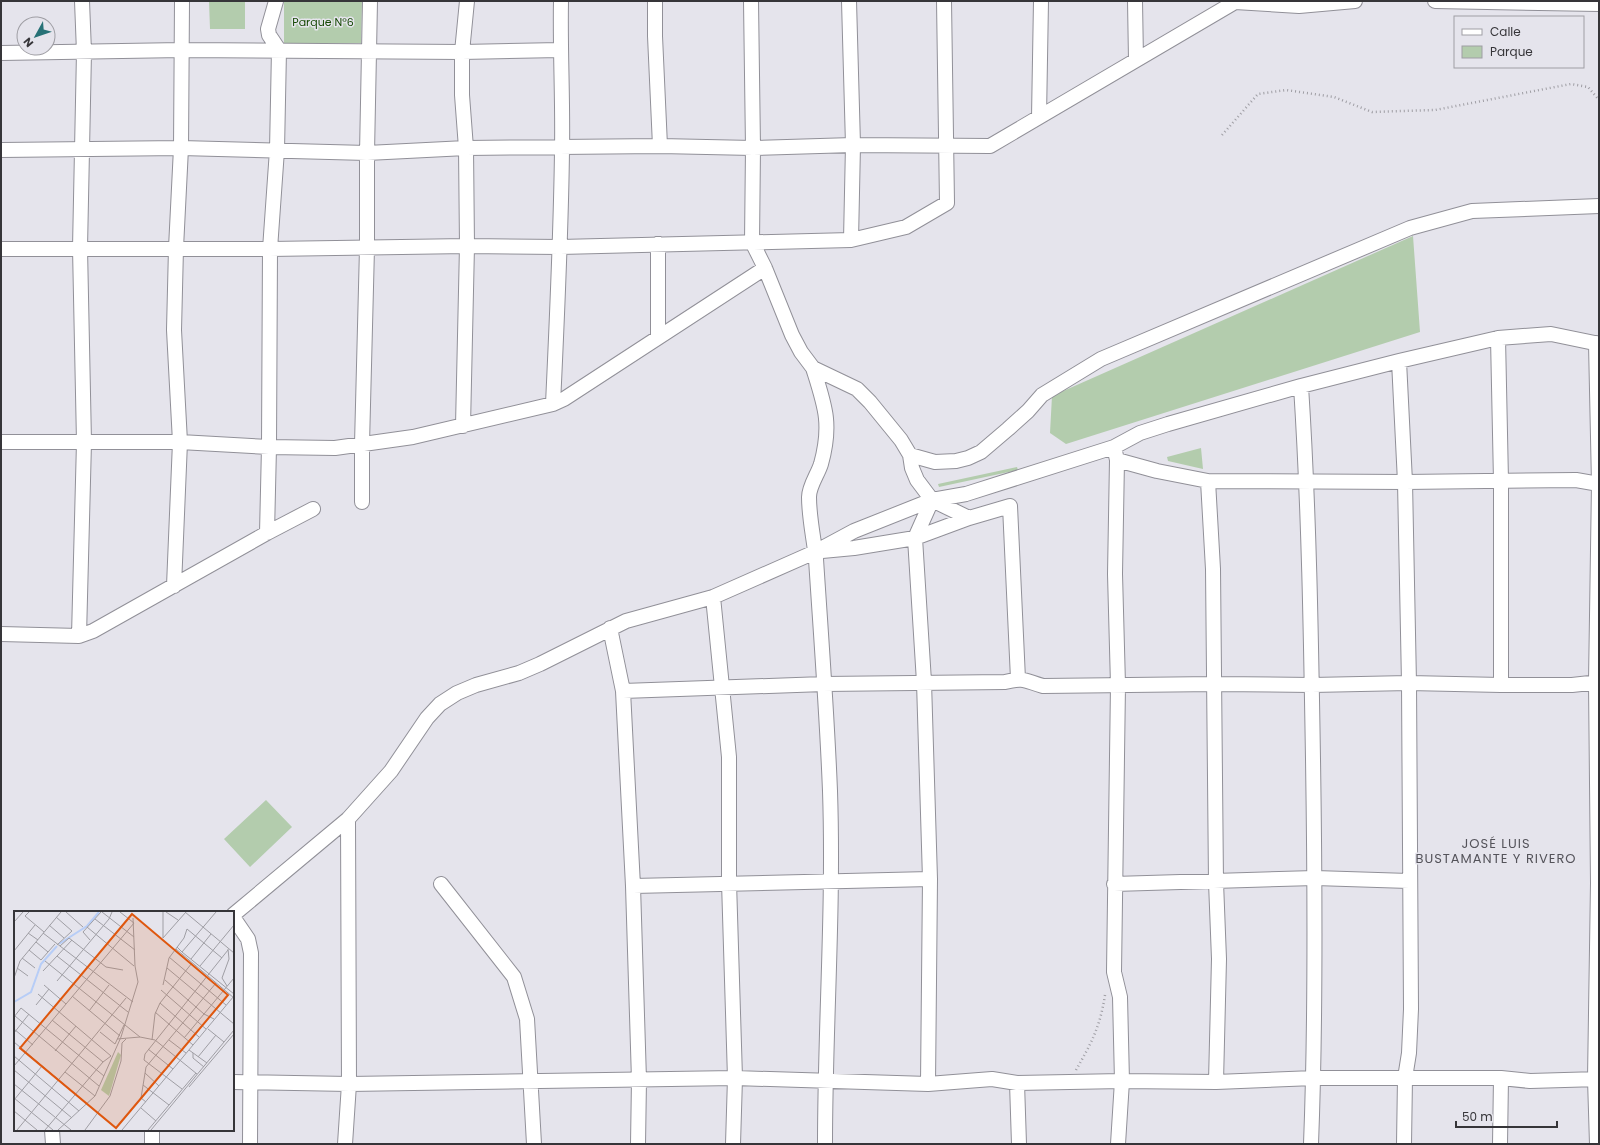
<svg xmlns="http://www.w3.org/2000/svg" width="1600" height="1145" font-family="Poppins,sans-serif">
<rect width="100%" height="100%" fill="#e5e4ec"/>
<!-- green -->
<path fill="#b3ccad" d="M 209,1 L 245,1 L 245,29 L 210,29 Z
M 284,1 L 362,1 L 361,43 L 284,43 Z
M 1413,236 L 1420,332 L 1066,444 L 1050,433 L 1052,396 Z
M 1201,448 L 1203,469 L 1168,461 L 1167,457 Z
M 1017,467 L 1018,470 L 939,487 L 938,484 Z
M 266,800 L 292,827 L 250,867 L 224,839 Z"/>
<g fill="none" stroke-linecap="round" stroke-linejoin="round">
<defs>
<path id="minor" d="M 655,1 L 655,36 L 660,146
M 751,1 L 753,148 L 752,242 L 765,268 L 792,335 L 801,352 L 813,368 L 857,389 L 870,402 L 901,440 L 910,455 L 912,468 L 917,480 L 932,500 L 969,518
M 849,1 L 853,145 L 851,240
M 1135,1 L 1136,60
M 1435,1 L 1599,4
M 1,53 L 182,50 L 462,52 L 560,50
M 1039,117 L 1041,1
M 1,150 L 181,148 L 367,153 L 466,148 L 660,146 L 753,148 L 853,145 L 990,146 L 1235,2 L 1299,6 L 1355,1
M 1,249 L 270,249 L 467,246 L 560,247 L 851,240 L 906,227 L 947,203 L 944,1
M 658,337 L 658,244
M 1498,338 L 1501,481 L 1501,685
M 1596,343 L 1599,484 L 1596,682 L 1598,883 L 1595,1079 L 1597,1144
M 1399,361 L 1405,482 L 1409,683 L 1411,1009 L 1409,1053 L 1405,1078 L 1404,1144
M 813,368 C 825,406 832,424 821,464 C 818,474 809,486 809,497 C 809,518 814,539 816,559 C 821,636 827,714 830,791 C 834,909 825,1026 825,1144
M 1301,386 C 1309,510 1311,634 1313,759 C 1315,887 1316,1016 1311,1144
M 553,404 C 557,319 561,235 562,150 C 563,100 560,51 561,1
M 463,426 L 467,246 L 466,148 L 462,95 L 462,52 L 467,1
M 1,442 L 180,442 L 269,447 L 335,448 L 413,437 L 553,404 L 564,399 L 765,268
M 1114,447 L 1117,460 L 1115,574 L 1118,685 L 1114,972 L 1120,997 L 1122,1081 L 1118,1144
M 910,455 L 935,462 L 956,461 L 968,458 L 981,452 L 1008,429 L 1028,411 L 1042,395 L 1101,359 L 1410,228 L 1472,211 L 1599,206
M 1117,460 L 1157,471 L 1208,481 L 1405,482 L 1576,480 L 1599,484
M 1208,481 L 1213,569 L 1216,882 L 1219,959 L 1216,1082
M 362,502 L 362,444 L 367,248 L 367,153 L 370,1
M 267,533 L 269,447 L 270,249 L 277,150 L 279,50 L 269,35 L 268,29 L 276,1
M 822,551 L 854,548 L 915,538 L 969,518 L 1010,506 L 1018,679
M 174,586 L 180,442 L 174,330 L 176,248 L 181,148 L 182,1
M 713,597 L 729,757 L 729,882 L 735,1078 L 733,1144
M 610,628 L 623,691 L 633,886 L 639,1080 L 638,1144
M 1,634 L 79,636 L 93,631 L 267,533 L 313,509
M 79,636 L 84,442 L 80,248 L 84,52 L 82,1
M 623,691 L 824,684 L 1005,682 C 1025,677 1025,681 1043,686 L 1215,684 L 1312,685 L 1409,683 L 1501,685 L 1572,685 L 1599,682
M 441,884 L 514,977 L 527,1019 L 534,1144
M 1114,884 L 1315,878 L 1409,881
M 633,886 L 930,879
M 233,915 L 348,819 L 391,771 L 427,718 L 440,704 L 457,693 L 476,685 L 519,673 L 540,664 L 626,621 L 713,597 L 815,552 L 854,531 L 932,500 L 966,494 L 1114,447 L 1140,433 L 1168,424 L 1301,386 L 1399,361 L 1498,338 L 1551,334 L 1599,344
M 233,917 L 248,939 L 251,953 L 250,1144
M 233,1082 L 349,1084 L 735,1078 L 928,1084 L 992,1079 L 1017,1083 L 1122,1081 L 1216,1082 L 1314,1078 L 1501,1078 L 1530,1081 L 1599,1079
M 1017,1083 L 1019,1144
M 928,1084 L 930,879 L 924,682 L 915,538 L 932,500
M 52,1130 L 53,1144
M 152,1130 L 152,1144
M 345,1144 L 349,1084 L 348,819
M 1500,1144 L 1501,1078"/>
</defs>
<!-- minor casing -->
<use href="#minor" stroke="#919098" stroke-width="16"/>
<!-- path -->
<path stroke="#9e9da3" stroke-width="2.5" stroke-dasharray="1 3" stroke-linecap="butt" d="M 1222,135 L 1258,94 L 1286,90 L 1334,97 L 1372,112 L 1435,110 L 1571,84 L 1588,87 L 1599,100
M 1076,1070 C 1092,1042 1100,1027 1105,995"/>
<!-- minor -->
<use href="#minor" stroke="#fff" stroke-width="14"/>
</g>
<g text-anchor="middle" stroke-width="3" stroke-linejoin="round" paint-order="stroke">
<!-- park labels -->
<g font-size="11" fill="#164904" stroke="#e5e4ec">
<text x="323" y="26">Parque N°6</text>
</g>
<!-- quarter labels -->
<g font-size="13" letter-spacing="1" fill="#54535a" stroke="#e5e4ec">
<text x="1496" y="848">JOSÉ LUIS<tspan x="1496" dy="15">BUSTAMANTE Y RIVERO</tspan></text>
</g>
</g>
<!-- overview -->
<g transform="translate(14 911)">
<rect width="220" height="220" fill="#e5e4ec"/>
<path d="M 104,141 L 107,144 L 95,185 L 87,179 Z" fill="#b3ccad"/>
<path fill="none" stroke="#b7cdf7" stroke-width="2" d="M 45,33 L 73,15 L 85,1M 0,91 L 17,81 L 27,53 L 43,35"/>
<path fill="none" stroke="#9f9ea4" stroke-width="1" d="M 15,1 L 11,5 L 30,21M 52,1 L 69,16M 88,1 L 120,26M 149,1 L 149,27M 152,1 L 164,9M 171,1 L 220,42M 42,6 L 58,20 L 43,34M 81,8 L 121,39M 0,11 L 9,1M 35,14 L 50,27M 73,16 L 120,55M 14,22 L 24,29M 29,22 L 119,91M 149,27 L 172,1M 76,29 L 69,21 L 87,1M 22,31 L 34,41M 46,35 L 55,27 L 92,56 L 109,59M 163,36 L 168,41 L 202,1M 162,38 L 220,87M 15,39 L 27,49 L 41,33M 0,40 L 21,14M 168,41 L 220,83M 43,45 L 114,101M 155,46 L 212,94M 8,47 L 21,57M 177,48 L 197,23M 31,50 L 126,126M 186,55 L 220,14M 3,57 L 14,65M 153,57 L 220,113M 29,60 L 58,29M 0,67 L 6,50 L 47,1M 151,69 L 190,103 L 200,108M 43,70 L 95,8 L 98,1M 30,74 L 52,93M 149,74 L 155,47 L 170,27 L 173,18 L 208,47M 213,75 L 208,67 L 215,48 L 214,38M 147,79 L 192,118M 24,83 L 97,145M 58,85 L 106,125M 146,92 L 185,126M 22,94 L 35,78M 75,100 L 95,74M 141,101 L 179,134M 1,105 L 85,175M 0,106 L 7,97 L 90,165M 38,109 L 89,151M 0,118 L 19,134M 194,118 L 210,131M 86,121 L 101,133 L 110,114M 0,122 L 15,103M 170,127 L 220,67M 103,128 L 126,126 L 141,129 L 183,163M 138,129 L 141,103 L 146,92 L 178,52M 155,129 L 172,142M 0,131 L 73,193M 134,138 L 159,158M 175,139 L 193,152M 41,140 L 62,115M 179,142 L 179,147 L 190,156M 0,145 L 65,200M 184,146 L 202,124M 0,155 L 120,12 L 106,1M 0,159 L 58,207M 51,161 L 81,185M 131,162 L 145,175M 0,173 L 57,219M 129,174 L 155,194M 175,176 L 220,123M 168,178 L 130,149 L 131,143 L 214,39M 0,187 L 39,219M 0,189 L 28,155M 132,191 L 127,187 L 132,156 L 202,72M 127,197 L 142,210M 0,200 L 23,219M 3,219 L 112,87M 31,219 L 89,151 L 97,145M 44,219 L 81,185 L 107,126 L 124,71 L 121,55 L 119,7M 71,219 L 96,185 L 107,150 L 108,132 L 112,128M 108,219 L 220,85M 134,219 L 182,162M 137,219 L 220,119"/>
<path fill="#df570e" fill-opacity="0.15" stroke="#df570e" stroke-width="2" d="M 118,3 L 214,84 L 102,217 L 6,137 Z"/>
<rect width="220" height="220" fill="none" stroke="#363539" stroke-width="2"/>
</g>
<!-- border -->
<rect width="1600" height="1145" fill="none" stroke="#363539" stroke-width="4"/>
<!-- legend -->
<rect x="1454" y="16" width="130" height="52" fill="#e5e4ec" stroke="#9f9ea4"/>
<rect x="1462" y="29" width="20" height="6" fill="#ffffff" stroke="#9f9ea4"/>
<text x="1490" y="36" font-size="12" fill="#363539">Calle</text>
<rect x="1462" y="46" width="20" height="12" fill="#b3ccad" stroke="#9f9ea4"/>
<text x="1490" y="56" font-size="12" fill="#363539">Parque</text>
<!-- north arrow -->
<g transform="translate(36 36) rotate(230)"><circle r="19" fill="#e5e4ec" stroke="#9f9ea4"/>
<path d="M0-3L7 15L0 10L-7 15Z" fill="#277176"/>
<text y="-6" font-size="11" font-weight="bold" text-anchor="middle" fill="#363539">N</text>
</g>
<!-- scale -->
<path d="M1456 1121v6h101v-6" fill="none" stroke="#363539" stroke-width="2"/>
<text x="1462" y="1121" font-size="12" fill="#363539" stroke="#e5e4ec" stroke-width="3" paint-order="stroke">50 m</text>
</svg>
